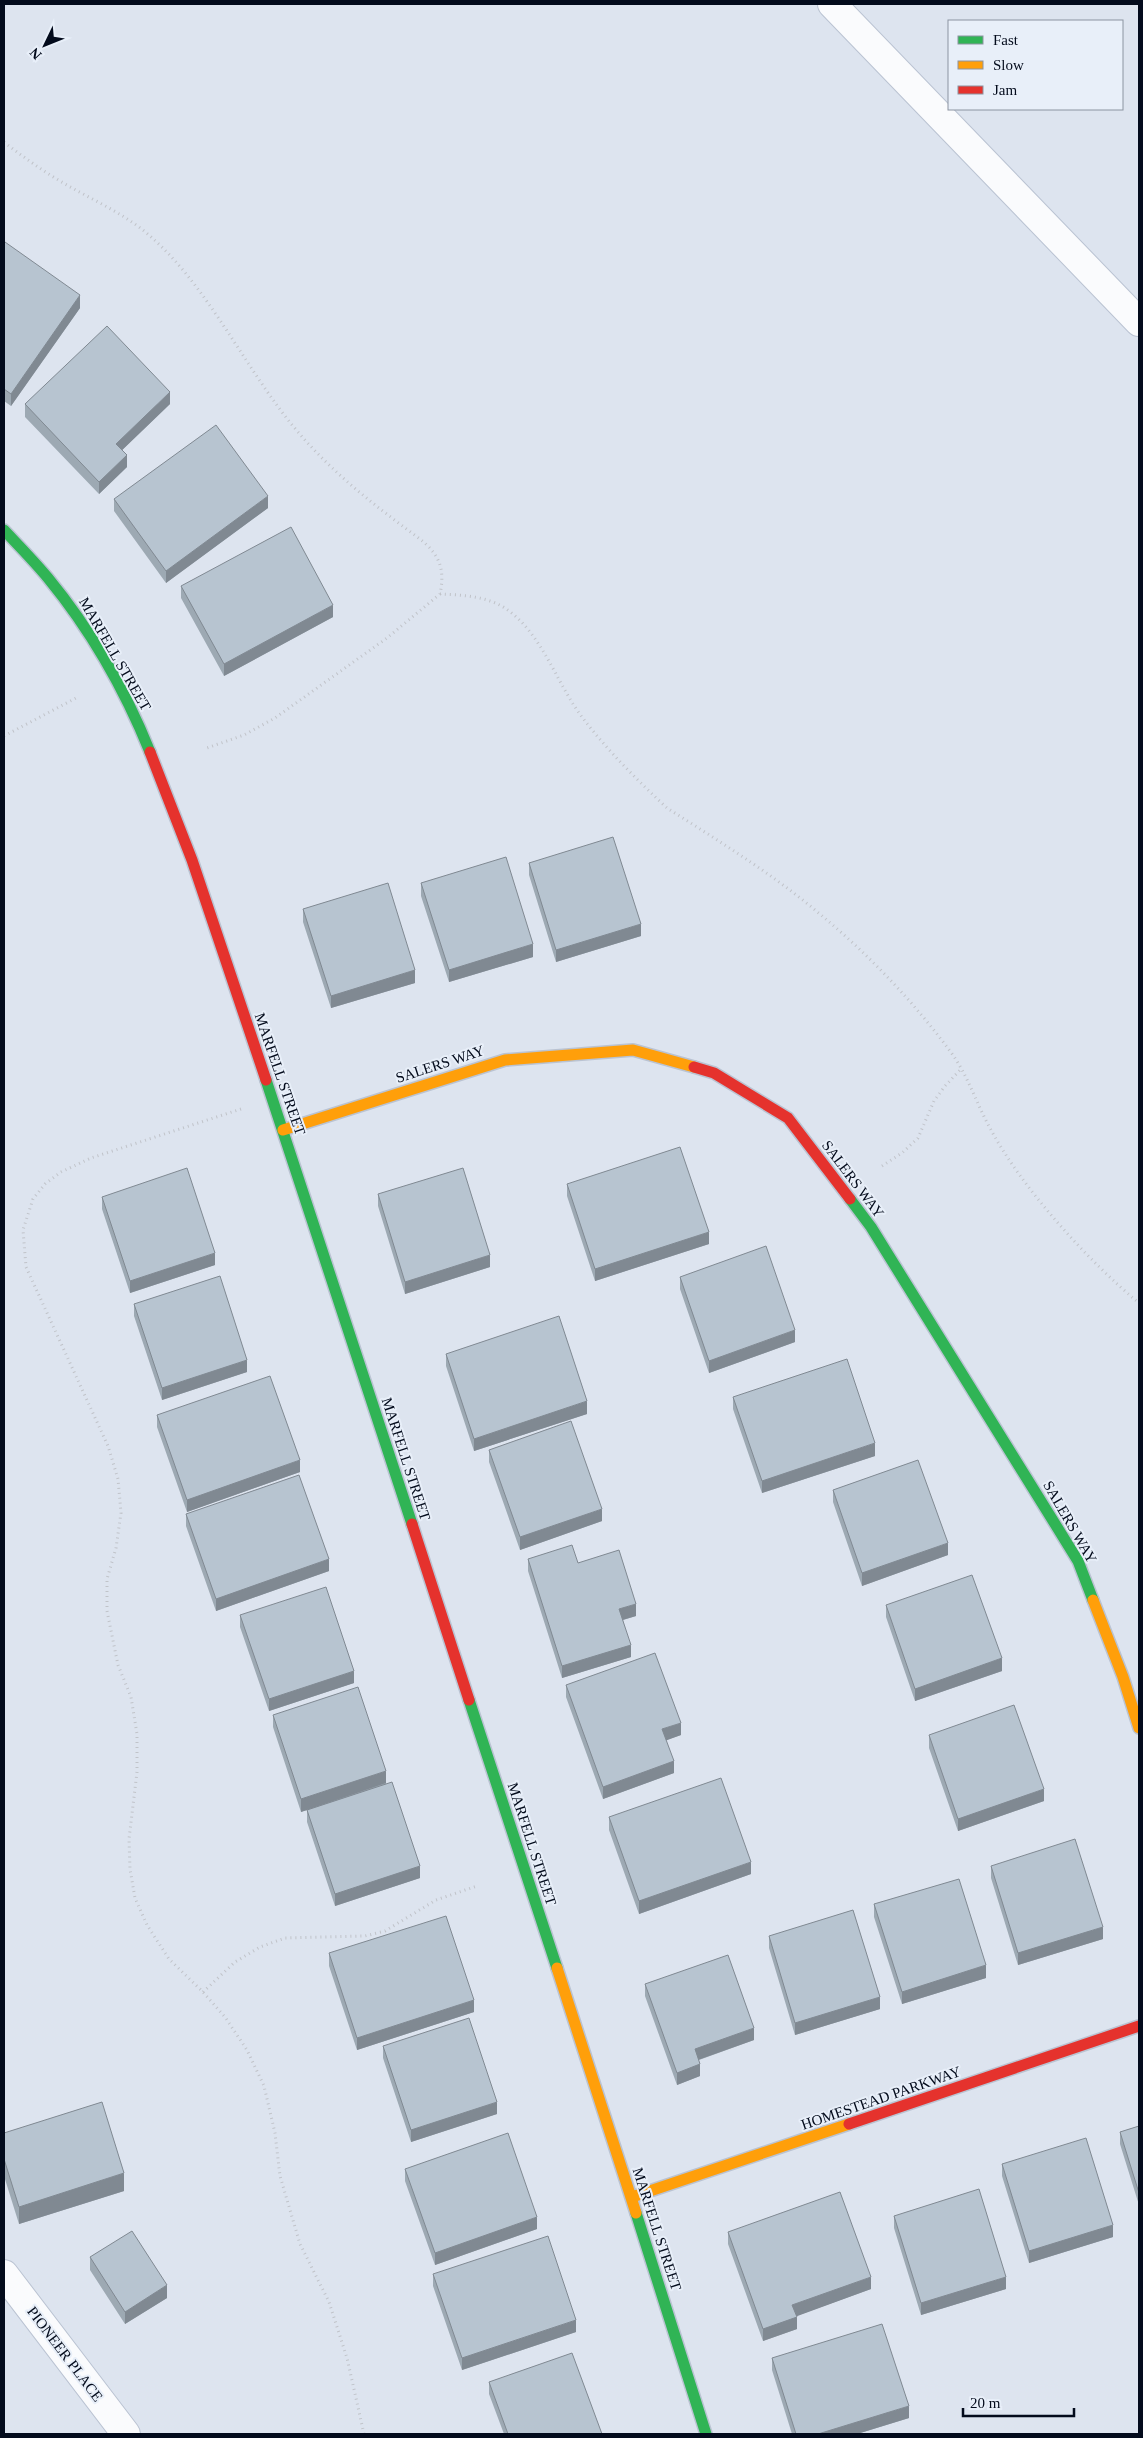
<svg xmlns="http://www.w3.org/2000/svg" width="1143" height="2438" font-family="Georgia,serif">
<rect width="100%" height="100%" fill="#dde4ef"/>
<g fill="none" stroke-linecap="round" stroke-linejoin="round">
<defs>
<path id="street" d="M 832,4 L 1139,322
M 4,2274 L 126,2434"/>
<path id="fast" d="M 4,530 C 19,546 34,561 48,578 C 90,629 125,690 150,752
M 266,1080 L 412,1524
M 850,1199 L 871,1227 L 1078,1561 L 1093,1600
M 469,1700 L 557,1968
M 636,2213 L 706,2434"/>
<path id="slow" d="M 283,1130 L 505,1060 L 633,1050 L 694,1067
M 1093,1600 L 1123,1677 L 1139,1728
M 557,1968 L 636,2213
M 632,2197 L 849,2124"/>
<path id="jam" d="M 150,752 L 192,860 L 266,1080
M 694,1067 L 714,1073 L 788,1118 L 850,1199
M 412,1524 L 469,1700
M 849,2124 L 1139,2026"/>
</defs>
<!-- street casing -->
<use href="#street" stroke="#bac3d2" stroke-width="30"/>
<!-- fast casing -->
<use href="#fast" stroke="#bac3d2" stroke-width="14"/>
<!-- slow casing -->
<use href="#slow" stroke="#bac3d2" stroke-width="14"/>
<!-- jam casing -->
<use href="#jam" stroke="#bac3d2" stroke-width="14"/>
<!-- path -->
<path stroke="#c0c3c9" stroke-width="3" stroke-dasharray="1 4" stroke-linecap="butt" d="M 4,142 C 22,156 40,169 60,181 C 90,199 124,213 150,236 C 202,281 238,353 279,408 C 312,453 352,488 396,521 C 424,543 449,553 440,594 L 387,638 L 275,718 L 244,735 L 204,749
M 440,594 C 462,595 490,596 509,611 C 543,636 557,684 582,717 C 607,750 637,780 667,808 C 722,843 779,878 828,921 C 873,959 915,1004 950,1051 C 968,1075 976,1103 990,1128 C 1021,1187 1088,1261 1139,1303
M 4,736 L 78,697
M 241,1109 L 91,1158 L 61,1172 L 45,1184 L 33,1199 L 23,1230 L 26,1267 L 108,1446 L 118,1479 L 121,1513 L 116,1548 L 107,1579 L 107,1611 L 118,1665 L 131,1697 L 137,1734 L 137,1772 L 129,1839 L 130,1869 L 135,1898 L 147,1925 L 169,1959 L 203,1992 L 225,2017 L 247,2050 L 264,2086 L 275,2133 L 280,2176 L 300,2244 L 329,2302 L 347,2358 L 364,2434
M 882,1166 L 902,1153 L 918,1138 L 934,1101 L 945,1086 L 961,1069
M 203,1992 L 235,1962 L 260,1947 L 285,1938 L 365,1936 L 385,1931 L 436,1900 L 477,1886"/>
<!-- street -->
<use href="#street" stroke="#fafbfd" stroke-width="28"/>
<!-- fast -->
<use href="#fast" stroke="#30b455" stroke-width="11"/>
<!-- slow -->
<use href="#slow" stroke="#ff9f0a" stroke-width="11"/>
<!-- jam -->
<use href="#jam" stroke="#e5322d" stroke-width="11"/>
</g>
<!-- wall -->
<path fill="#9da9b3" d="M 4,244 L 80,308 L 11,406 L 4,401 Z
M 25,404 L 170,404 L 122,450 L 127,467 L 99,494 L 25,417 Z
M 114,499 L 268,508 L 166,583 L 114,511 Z
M 181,586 L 333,617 L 224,676 L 181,598 Z
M 529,863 L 641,936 L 556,962 L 529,875 Z
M 421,883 L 533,957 L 449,982 L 421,896 Z
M 303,909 L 415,983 L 331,1008 L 303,922 Z
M 567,1184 L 709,1244 L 595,1281 L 567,1196 Z
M 378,1194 L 490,1267 L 405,1294 L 378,1206 Z
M 102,1197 L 215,1265 L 130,1293 L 102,1209 Z
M 680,1277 L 795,1342 L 709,1373 L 680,1289 Z
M 134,1304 L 247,1372 L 162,1400 L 134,1316 Z
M 446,1354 L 587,1414 L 474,1451 L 446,1366 Z
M 733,1397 L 875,1456 L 762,1493 L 733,1409 Z
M 157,1415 L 300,1472 L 187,1512 L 157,1427 Z
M 489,1450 L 602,1521 L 520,1550 L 489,1462 Z
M 833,1490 L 948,1555 L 862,1586 L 833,1502 Z
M 186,1514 L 329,1571 L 216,1611 L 186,1526 Z
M 528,1559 L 578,1563 L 636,1616 L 623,1620 L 631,1657 L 562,1678 L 528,1571 Z
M 886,1605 L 1002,1671 L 915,1701 L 886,1617 Z
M 240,1615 L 354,1683 L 269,1711 L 240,1627 Z
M 566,1685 L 681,1735 L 666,1740 L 674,1773 L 603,1799 L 566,1697 Z
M 273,1715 L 386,1783 L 420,1878 L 335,1906 L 307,1822 L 307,1810 L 301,1812 L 273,1727 Z
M 929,1735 L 1044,1801 L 958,1831 L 929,1748 Z
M 609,1817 L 751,1874 L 639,1914 L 609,1830 Z
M 991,1866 L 1103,1939 L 1018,1965 L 991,1878 Z
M 874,1904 L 986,1978 L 902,2004 L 874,1917 Z
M 769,1936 L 880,2009 L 795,2035 L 769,1948 Z
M 329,1953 L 474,2012 L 357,2050 L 329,1966 Z
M 645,1984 L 754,2040 L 699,2060 L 700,2076 L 677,2085 L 645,1996 Z
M 383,2046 L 497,2114 L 411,2142 L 383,2058 Z
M 1139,2126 L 1139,2205 L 1120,2144 L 1120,2132 Z
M 4,2133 L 124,2191 L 19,2224 L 4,2176 Z
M 1002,2164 L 1113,2237 L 1029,2263 L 1002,2176 Z
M 405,2169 L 537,2229 L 435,2265 L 405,2181 Z
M 894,2216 L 1006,2289 L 921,2315 L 894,2228 Z
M 728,2232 L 871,2289 L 796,2316 L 797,2329 L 763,2341 L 728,2244 Z
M 90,2257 L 167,2298 L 125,2324 L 90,2270 Z
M 433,2274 L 576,2332 L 462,2370 L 433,2286 Z
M 772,2358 L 909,2418 L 857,2434 L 792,2434 L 772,2370 Z
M 489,2382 L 602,2434 L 504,2434 L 489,2394 Z"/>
<!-- shaded-wall -->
<path fill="#808992" d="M 80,295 L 80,308 L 11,406 L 11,394 Z
M 170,392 L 170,404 L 116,456 L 116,444 Z
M 127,455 L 127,467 L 99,494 L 99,482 Z
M 268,496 L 268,508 L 166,583 L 166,571 Z
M 333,605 L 333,617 L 224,676 L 224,664 Z
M 641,924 L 641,936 L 556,962 L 556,950 Z
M 533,944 L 533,957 L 449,982 L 449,970 Z
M 415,970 L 415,983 L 331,1008 L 331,996 Z
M 709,1232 L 709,1244 L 595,1281 L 595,1269 Z
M 215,1253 L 215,1265 L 130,1293 L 130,1281 Z
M 490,1255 L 490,1267 L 405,1294 L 405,1282 Z
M 795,1330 L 795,1342 L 709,1373 L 709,1361 Z
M 247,1360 L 247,1372 L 162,1400 L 162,1388 Z
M 587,1401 L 587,1414 L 474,1451 L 474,1439 Z
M 875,1443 L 875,1456 L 762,1493 L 762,1481 Z
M 300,1460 L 300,1472 L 187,1512 L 187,1500 Z
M 602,1509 L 602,1521 L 520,1550 L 520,1537 Z
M 948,1543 L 948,1555 L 862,1586 L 862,1573 Z
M 329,1559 L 329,1571 L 216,1611 L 216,1599 Z
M 636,1604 L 636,1616 L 619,1621 L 619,1609 Z
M 631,1645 L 631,1657 L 562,1678 L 562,1666 Z
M 1002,1658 L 1002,1671 L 915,1701 L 915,1689 Z
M 354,1671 L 354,1683 L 269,1711 L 269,1699 Z
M 681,1723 L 681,1735 L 662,1742 L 662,1729 Z
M 674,1761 L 674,1773 L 603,1799 L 603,1787 Z
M 386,1771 L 386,1783 L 301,1812 L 301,1799 Z
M 1044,1789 L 1044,1801 L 958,1831 L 958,1819 Z
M 751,1862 L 751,1874 L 639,1914 L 639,1901 Z
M 420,1866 L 420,1878 L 335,1906 L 335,1894 Z
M 1103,1927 L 1103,1939 L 1018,1965 L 1018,1953 Z
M 986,1965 L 986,1978 L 902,2004 L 902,1992 Z
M 880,1997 L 880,2009 L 795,2035 L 795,2023 Z
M 474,2000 L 474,2012 L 357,2050 L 357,2038 Z
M 754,2028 L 754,2040 L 695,2061 L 695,2049 Z
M 700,2064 L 700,2076 L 677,2085 L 677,2073 Z
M 497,2102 L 497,2114 L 411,2142 L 411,2130 Z
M 124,2173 L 124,2191 L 19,2224 L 19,2207 Z
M 537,2217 L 537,2229 L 435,2265 L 435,2253 Z
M 1113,2225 L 1113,2237 L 1029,2263 L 1029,2251 Z
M 871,2277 L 871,2289 L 792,2318 L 792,2305 Z
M 1006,2277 L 1006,2289 L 921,2315 L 921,2303 Z
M 167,2285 L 167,2298 L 125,2324 L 125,2312 Z
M 797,2317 L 797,2329 L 763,2341 L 763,2329 Z
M 576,2320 L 576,2332 L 462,2370 L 462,2358 Z
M 909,2406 L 909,2418 L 857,2434 L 818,2434 Z"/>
<!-- building -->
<path fill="#b7c4d0" stroke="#808992" d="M 5,242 L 80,295 L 11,394 L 4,389 L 4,244 Z
M 107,326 L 170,392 L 116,444 L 127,455 L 99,482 L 25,404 Z
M 216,425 L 268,496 L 166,571 L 114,499 Z
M 291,527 L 333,605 L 224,664 L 181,586 Z
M 613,837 L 641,924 L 556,950 L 529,863 Z
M 506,857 L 533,944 L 449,970 L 421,883 Z
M 388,883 L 415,970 L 331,996 L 303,909 Z
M 680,1147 L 709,1232 L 595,1269 L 567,1184 Z
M 187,1168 L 215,1253 L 130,1281 L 102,1197 Z
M 463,1168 L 490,1255 L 405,1282 L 378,1194 Z
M 766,1246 L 795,1330 L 709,1361 L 680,1277 Z
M 220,1276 L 247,1360 L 162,1388 L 134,1304 Z
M 559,1316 L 587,1401 L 474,1439 L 446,1354 Z
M 847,1359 L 875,1443 L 762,1481 L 733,1397 Z
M 270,1376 L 300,1460 L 187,1500 L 157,1415 Z
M 571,1421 L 602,1509 L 520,1537 L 489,1450 Z
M 918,1460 L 948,1543 L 862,1573 L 833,1490 Z
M 299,1475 L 329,1559 L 216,1599 L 186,1514 Z
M 572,1545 L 578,1563 L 619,1550 L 636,1604 L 619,1609 L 631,1645 L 562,1666 L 528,1559 Z
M 972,1575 L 1002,1658 L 915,1689 L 886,1605 Z
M 326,1587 L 354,1671 L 269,1699 L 240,1615 Z
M 655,1653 L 681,1723 L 662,1729 L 674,1761 L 603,1787 L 566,1685 Z
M 358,1687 L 386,1771 L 301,1799 L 273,1715 Z
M 1014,1705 L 1044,1789 L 958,1819 L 929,1735 Z
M 721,1778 L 751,1862 L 639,1901 L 609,1817 Z
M 392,1782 L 420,1866 L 335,1894 L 307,1810 Z
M 1075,1839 L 1103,1927 L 1018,1953 L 991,1866 Z
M 959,1879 L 986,1965 L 902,1992 L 874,1904 Z
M 853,1910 L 880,1997 L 795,2023 L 769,1936 Z
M 446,1916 L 474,2000 L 357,2038 L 329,1953 Z
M 728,1955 L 754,2028 L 695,2049 L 700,2064 L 677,2073 L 645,1984 Z
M 469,2018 L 497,2102 L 411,2130 L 383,2046 Z
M 102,2102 L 124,2173 L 19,2207 L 4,2159 L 4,2133 Z
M 1139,2126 L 1139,2193 L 1120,2132 Z
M 508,2133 L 537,2217 L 435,2253 L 405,2169 Z
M 1086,2138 L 1113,2225 L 1029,2251 L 1002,2164 Z
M 979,2189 L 1006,2277 L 921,2303 L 894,2216 Z
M 840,2192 L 871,2277 L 792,2305 L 797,2317 L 763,2329 L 728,2232 Z
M 132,2231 L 167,2285 L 125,2312 L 90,2257 Z
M 548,2236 L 576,2320 L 462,2358 L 433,2274 Z
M 882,2324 L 909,2406 L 818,2434 L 796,2434 L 772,2358 Z
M 572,2353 L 602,2434 L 508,2434 L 489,2382 Z"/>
<g text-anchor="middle" stroke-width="4" stroke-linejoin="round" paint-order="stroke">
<!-- street labels -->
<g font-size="15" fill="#030b1c" stroke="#e8eff9">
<text transform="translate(115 654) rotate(60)" y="5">MARFELL STREET</text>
<text transform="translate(440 1064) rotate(-18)" y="5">SALERS WAY</text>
<text transform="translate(280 1074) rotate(71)" y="5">MARFELL STREET</text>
<text transform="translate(853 1179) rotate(53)" y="5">SALERS WAY</text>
<text transform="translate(406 1459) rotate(72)" y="5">MARFELL STREET</text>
<text transform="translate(1070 1522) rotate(60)" y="5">SALERS WAY</text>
<text transform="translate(532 1844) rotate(72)" y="5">MARFELL STREET</text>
<text transform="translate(881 2098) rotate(-19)" y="5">HOMESTEAD PARKWAY</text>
<text transform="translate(657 2229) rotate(72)" y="5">MARFELL STREET</text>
<text transform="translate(65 2354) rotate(53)" y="5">PIONEER PLACE</text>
</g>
</g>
<!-- border -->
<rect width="1143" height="2438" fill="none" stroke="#030b1c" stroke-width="10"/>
<!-- legend -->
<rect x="948" y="20" width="175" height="90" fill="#e8eff9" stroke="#8c94a1"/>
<rect x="958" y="36" width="25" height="8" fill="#30b455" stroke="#8c94a1"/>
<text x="993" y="45" font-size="15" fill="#030b1c">Fast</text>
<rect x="958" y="61" width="25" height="8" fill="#ff9f0a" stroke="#8c94a1"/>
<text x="993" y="70" font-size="15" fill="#030b1c">Slow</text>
<rect x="958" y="86" width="25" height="8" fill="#e5322d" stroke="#8c94a1"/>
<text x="993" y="95" font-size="15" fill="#030b1c">Jam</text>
<!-- north arrow -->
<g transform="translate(45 45) rotate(227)" stroke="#e8eff9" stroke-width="4" paint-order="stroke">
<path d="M0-4L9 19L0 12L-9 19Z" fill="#030b1c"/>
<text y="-8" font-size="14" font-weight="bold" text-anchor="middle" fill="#030b1c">N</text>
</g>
<!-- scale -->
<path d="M963 2408v8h111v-8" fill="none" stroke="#030b1c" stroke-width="2.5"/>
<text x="970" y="2408" font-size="15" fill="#030b1c" stroke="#e8eff9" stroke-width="4" paint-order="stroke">20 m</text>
</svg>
